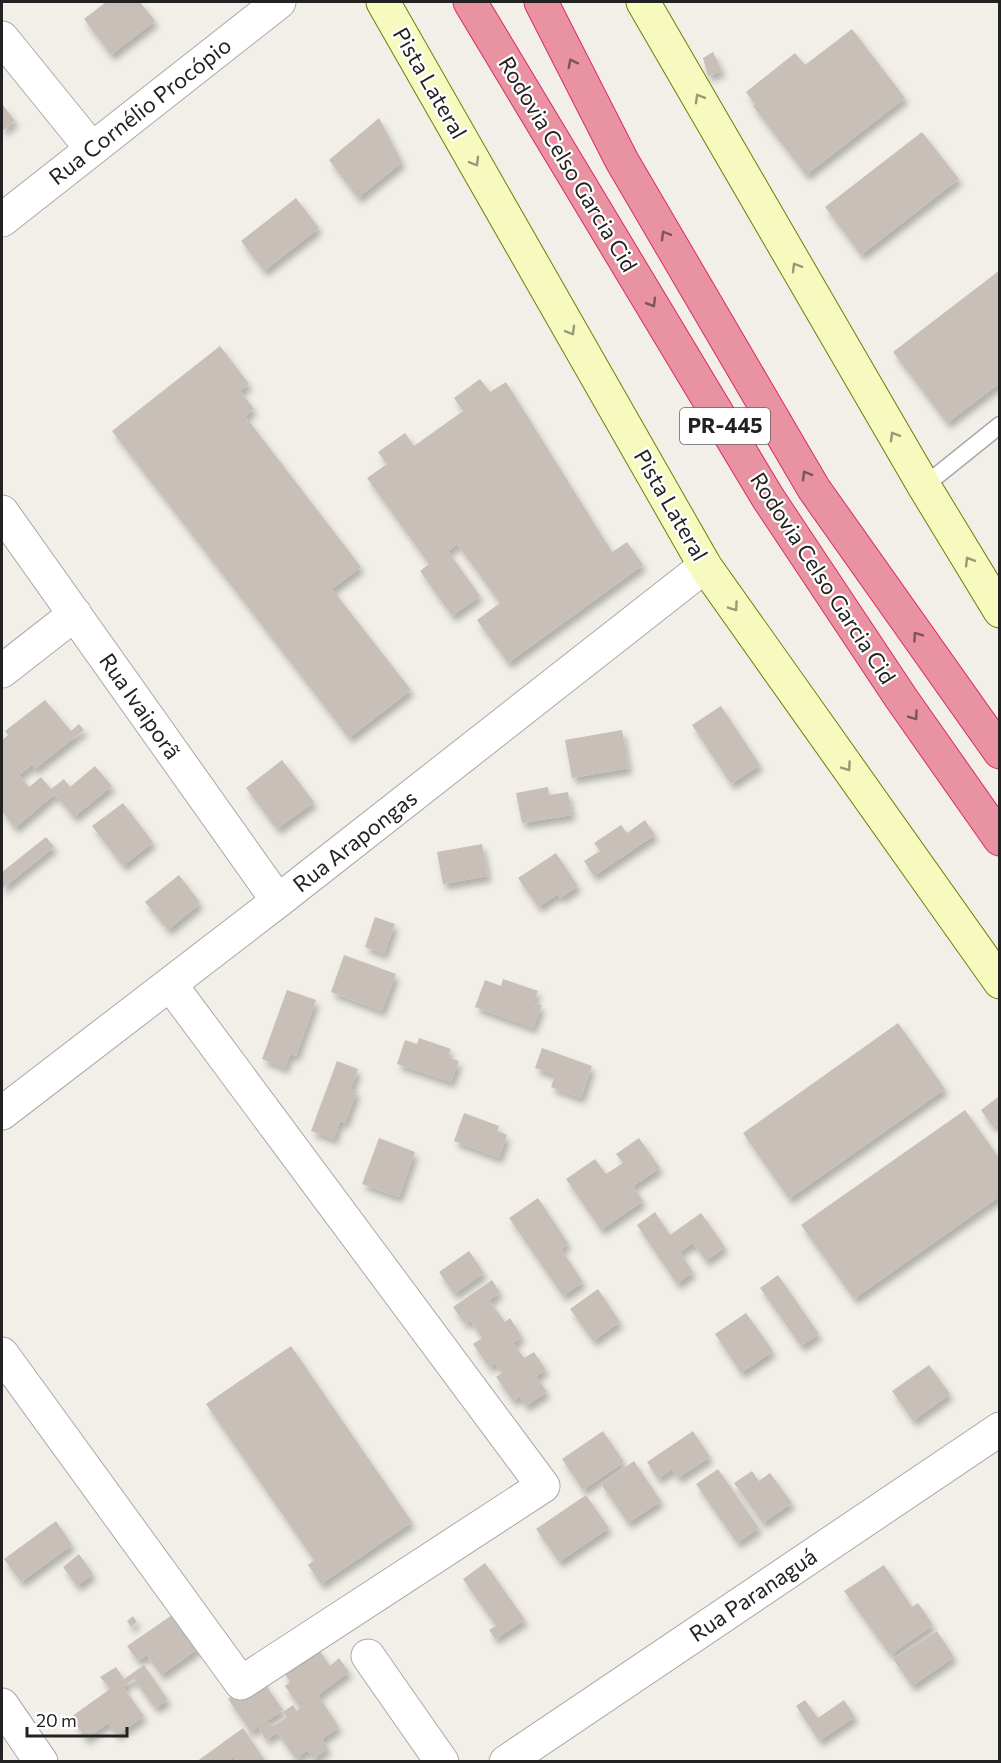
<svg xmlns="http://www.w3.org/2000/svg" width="1001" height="1763" font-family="Commissioner,sans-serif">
<defs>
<filter id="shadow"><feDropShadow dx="3.5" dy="6" stdDeviation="3" flood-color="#0004"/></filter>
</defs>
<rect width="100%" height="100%" fill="#f2efe9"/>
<!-- building -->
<path fill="#c7bfb8" filter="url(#shadow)" d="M 106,2 L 140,2 L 155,21 L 111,55 L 84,19 Z
M 852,29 L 905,98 L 806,175 L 753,106 L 755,104 L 746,92 L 795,53 L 805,65 Z
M 713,52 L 722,71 L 708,76 L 703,58 Z
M 2,104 L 15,121 L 2,131 Z
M 379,118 L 402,162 L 358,198 L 329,160 Z
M 922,132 L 959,179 L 861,255 L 825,207 Z
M 296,198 L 319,228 L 264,271 L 241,241 Z
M 1000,270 L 1000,383 L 947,423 L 893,352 Z
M 220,346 L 249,384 L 240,391 L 254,409 L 245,416 L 361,567 L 332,589 L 411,690 L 349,738 L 112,431 Z
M 480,379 L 490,392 L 506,382 L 612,552 L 627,542 L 643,565 L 508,663 L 477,620 L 500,603 L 457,544 L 448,551 L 480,596 L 452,616 L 420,571 L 429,564 L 367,478 L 387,464 L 378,452 L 405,433 L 414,446 L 463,411 L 454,398 Z
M 45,700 L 71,731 L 79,724 L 84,730 L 35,769 L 32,765 L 19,775 L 29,787 L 41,777 L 51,789 L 64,779 L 70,787 L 95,766 L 112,786 L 74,817 L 55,794 L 15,828 L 2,811 L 2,740 L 8,735 L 5,731 Z
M 721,706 L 760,765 L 731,784 L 692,725 Z
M 622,730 L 629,768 L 572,778 L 565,740 Z
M 282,760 L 314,802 L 277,829 L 246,788 Z
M 548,787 L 549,795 L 568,792 L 572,815 L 522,823 L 516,793 Z
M 123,803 L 153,842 L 123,866 L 92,826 Z
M 645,820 L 655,835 L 594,876 L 584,861 L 600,851 L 594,843 L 621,825 L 627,833 Z
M 46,837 L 54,847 L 2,889 L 2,872 Z
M 482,844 L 488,876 L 443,884 L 437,852 Z
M 556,853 L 578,886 L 560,898 L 558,894 L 538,907 L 518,878 Z
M 179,875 L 199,901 L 198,905 L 168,930 L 145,902 Z
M 375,917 L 395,924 L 384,954 L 365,947 Z
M 344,955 L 396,974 L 382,1011 L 331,992 Z
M 503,979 L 538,991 L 533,1003 L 542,1005 L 533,1028 L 475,1007 L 485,980 L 501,986 Z
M 287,990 L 316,1000 L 296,1056 L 290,1054 L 285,1068 L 262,1059 Z
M 898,1023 L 945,1089 L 789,1199 L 743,1133 Z
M 419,1038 L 451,1049 L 447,1057 L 459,1061 L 451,1082 L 397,1064 L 405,1040 L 417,1044 Z
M 542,1048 L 592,1066 L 581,1098 L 551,1087 L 555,1075 L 535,1068 Z
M 337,1061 L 358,1069 L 351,1089 L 357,1091 L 345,1123 L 340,1121 L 334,1139 L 311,1131 Z
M 998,1097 L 1000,1123 L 993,1127 L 981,1110 Z
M 965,1110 L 1000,1159 L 1000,1196 L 854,1299 L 801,1225 Z
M 464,1113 L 499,1126 L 497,1131 L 507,1135 L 499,1158 L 454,1141 Z
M 379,1138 L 415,1152 L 399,1197 L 362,1184 Z
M 639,1138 L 660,1168 L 633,1186 L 643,1201 L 601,1230 L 566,1179 L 595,1159 L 606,1174 L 623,1163 L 616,1154 Z
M 538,1198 L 568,1243 L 561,1249 L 583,1282 L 563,1296 L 509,1218 Z
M 655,1212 L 670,1235 L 701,1213 L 725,1247 L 706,1261 L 693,1243 L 680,1252 L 693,1272 L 677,1284 L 637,1225 Z
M 469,1251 L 484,1273 L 454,1294 L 439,1272 Z
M 778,1275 L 819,1334 L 801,1346 L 760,1288 Z
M 492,1280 L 500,1293 L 489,1300 L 505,1322 L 510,1318 L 522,1337 L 513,1343 L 524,1358 L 534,1352 L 546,1370 L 536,1376 L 547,1392 L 526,1406 L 519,1396 L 513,1401 L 496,1377 L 502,1373 L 495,1363 L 489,1367 L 473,1344 L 482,1338 L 470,1320 L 465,1324 L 453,1307 Z
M 598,1289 L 620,1322 L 593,1341 L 570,1309 Z
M 746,1313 L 773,1351 L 741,1373 L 715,1334 Z
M 291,1346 L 412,1522 L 321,1584 L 308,1565 L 314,1560 L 206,1404 Z
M 929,1365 L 950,1394 L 913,1421 L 892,1391 Z
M 603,1431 L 624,1462 L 583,1490 L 562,1459 Z
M 693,1431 L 710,1457 L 678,1478 L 672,1469 L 658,1479 L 647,1462 Z
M 634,1461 L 661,1501 L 628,1523 L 601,1484 Z
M 718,1469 L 759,1528 L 737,1543 L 696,1484 Z
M 752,1471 L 759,1481 L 770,1473 L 792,1503 L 763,1523 L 734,1483 Z
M 586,1495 L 609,1528 L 559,1562 L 536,1529 Z
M 56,1521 L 72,1545 L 21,1582 L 4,1559 Z
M 79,1554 L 93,1574 L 77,1586 L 63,1567 Z
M 485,1563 L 525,1620 L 495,1639 L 489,1630 L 496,1626 L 463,1579 Z
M 884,1565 L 912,1607 L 918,1603 L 933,1625 L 890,1655 L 844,1591 Z
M 175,1613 L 199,1648 L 161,1675 L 147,1655 L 138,1661 L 127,1646 Z
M 133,1616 L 137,1622 L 131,1627 L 127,1621 Z
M 937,1631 L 954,1657 L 912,1686 L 893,1659 Z
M 317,1647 L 330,1666 L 339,1658 L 349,1672 L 318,1695 L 339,1727 L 322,1739 L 328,1748 L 314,1759 L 307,1750 L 296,1759 L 277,1732 L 266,1740 L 259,1729 L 269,1722 L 273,1726 L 287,1717 L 283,1712 L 293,1705 L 297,1711 L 300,1708 L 285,1686 L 290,1682 L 283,1671 Z
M 144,1665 L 168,1700 L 155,1708 L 134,1679 L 123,1687 L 144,1716 L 117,1735 L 108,1723 L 86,1739 L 71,1717 L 110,1689 L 100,1677 L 116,1667 L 124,1679 Z
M 260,1677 L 283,1710 L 251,1732 L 228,1699 Z
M 805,1700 L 818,1718 L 844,1700 L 855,1717 L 819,1741 L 796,1706 Z
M 243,1728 L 266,1762 L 236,1762 L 233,1757 L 226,1762 L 196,1762 Z"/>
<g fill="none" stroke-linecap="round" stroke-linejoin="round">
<defs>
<path id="lane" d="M 924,486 L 1000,425"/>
<path id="street" d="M 2,38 L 92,149
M 2,220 L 279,2
M 2,512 L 278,901
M 2,671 L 75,614
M 2,1113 L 278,901 L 705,566
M 2,1354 L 241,1683 L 543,1486 L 170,984
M 368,1656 L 442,1762
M 2,1705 L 41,1762
M 506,1762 L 1000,1429"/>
<path id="secondary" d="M 383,2 L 705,566 L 1000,982
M 643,2 L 924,486 L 1000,611"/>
<path id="highway" d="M 470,2 L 768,498 L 901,698 L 1000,839
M 541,2 L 622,161 L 814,489 L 1000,752"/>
</defs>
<!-- lane casing -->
<use href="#lane" stroke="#a9a9a9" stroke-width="19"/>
<!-- street casing -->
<use href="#street" stroke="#a9a9a9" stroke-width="35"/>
<!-- secondary casing -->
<use href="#secondary" stroke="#707d05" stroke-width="35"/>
<!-- highway casing -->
<use href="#highway" stroke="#dc2a67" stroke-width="35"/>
<!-- lane -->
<use href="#lane" stroke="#fff" stroke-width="16"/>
<!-- street -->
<use href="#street" stroke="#fff" stroke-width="33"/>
<!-- secondary -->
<use href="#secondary" stroke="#f7fabf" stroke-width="33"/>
<!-- highway -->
<use href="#highway" stroke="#e892a2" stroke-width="33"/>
</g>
<!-- one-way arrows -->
<defs><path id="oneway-chevron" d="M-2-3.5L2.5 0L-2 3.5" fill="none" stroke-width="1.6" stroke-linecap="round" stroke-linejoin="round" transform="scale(1.5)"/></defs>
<g stroke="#7b545c">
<use href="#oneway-chevron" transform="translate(572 63) rotate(-117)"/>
<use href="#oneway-chevron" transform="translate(665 235) rotate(-120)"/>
<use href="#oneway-chevron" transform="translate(652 303) rotate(59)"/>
<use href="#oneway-chevron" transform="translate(806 475) rotate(-120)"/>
<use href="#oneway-chevron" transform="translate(917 636) rotate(-125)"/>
<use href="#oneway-chevron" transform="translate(914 716) rotate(55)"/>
</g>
<g stroke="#979978">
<use href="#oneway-chevron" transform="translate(699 98) rotate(-120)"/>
<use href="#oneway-chevron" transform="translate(475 162) rotate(60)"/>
<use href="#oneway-chevron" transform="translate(796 267) rotate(-120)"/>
<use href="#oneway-chevron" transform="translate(571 331) rotate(60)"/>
<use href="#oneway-chevron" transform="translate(894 436) rotate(-120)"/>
<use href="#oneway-chevron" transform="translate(969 561) rotate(-121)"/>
<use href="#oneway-chevron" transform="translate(734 607) rotate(55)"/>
<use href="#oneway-chevron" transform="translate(847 767) rotate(55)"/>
</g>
<g text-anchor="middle" stroke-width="4.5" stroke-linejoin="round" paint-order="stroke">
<!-- shield labels -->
<rect fill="#fff" stroke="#646464" stroke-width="1.5" x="680" y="408" width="90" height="36" rx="4.5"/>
<g font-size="21" font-weight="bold" fill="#222">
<text x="725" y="433">PR-445</text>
</g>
<!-- street labels -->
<g font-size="22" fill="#222" stroke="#fff">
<text transform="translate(430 83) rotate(60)" y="8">Pista Lateral</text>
<text transform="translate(140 111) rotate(-38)" y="8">Rua Cornélio Procópio</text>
<text transform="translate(568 164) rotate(59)" y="8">Rodovia Celso Garcia Cid</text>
<text transform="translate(671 505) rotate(60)" y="8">Pista Lateral</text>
<text transform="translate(823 578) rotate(57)" y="8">Rodovia Celso Garcia Cid</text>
<text transform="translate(140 706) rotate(55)" y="8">Rua Ivaiporã</text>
<text transform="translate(355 841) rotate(-38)" y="8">Rua Arapongas</text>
<text transform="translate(753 1595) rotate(-34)" y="8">Rua Paranaguá</text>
</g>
</g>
<!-- border -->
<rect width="1001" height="1763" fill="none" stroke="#222222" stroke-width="6"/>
<!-- scale -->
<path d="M27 1727v9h100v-9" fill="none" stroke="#222222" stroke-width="3"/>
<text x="36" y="1727" font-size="18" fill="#222222" stroke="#ffffff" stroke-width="4.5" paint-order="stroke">20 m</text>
</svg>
